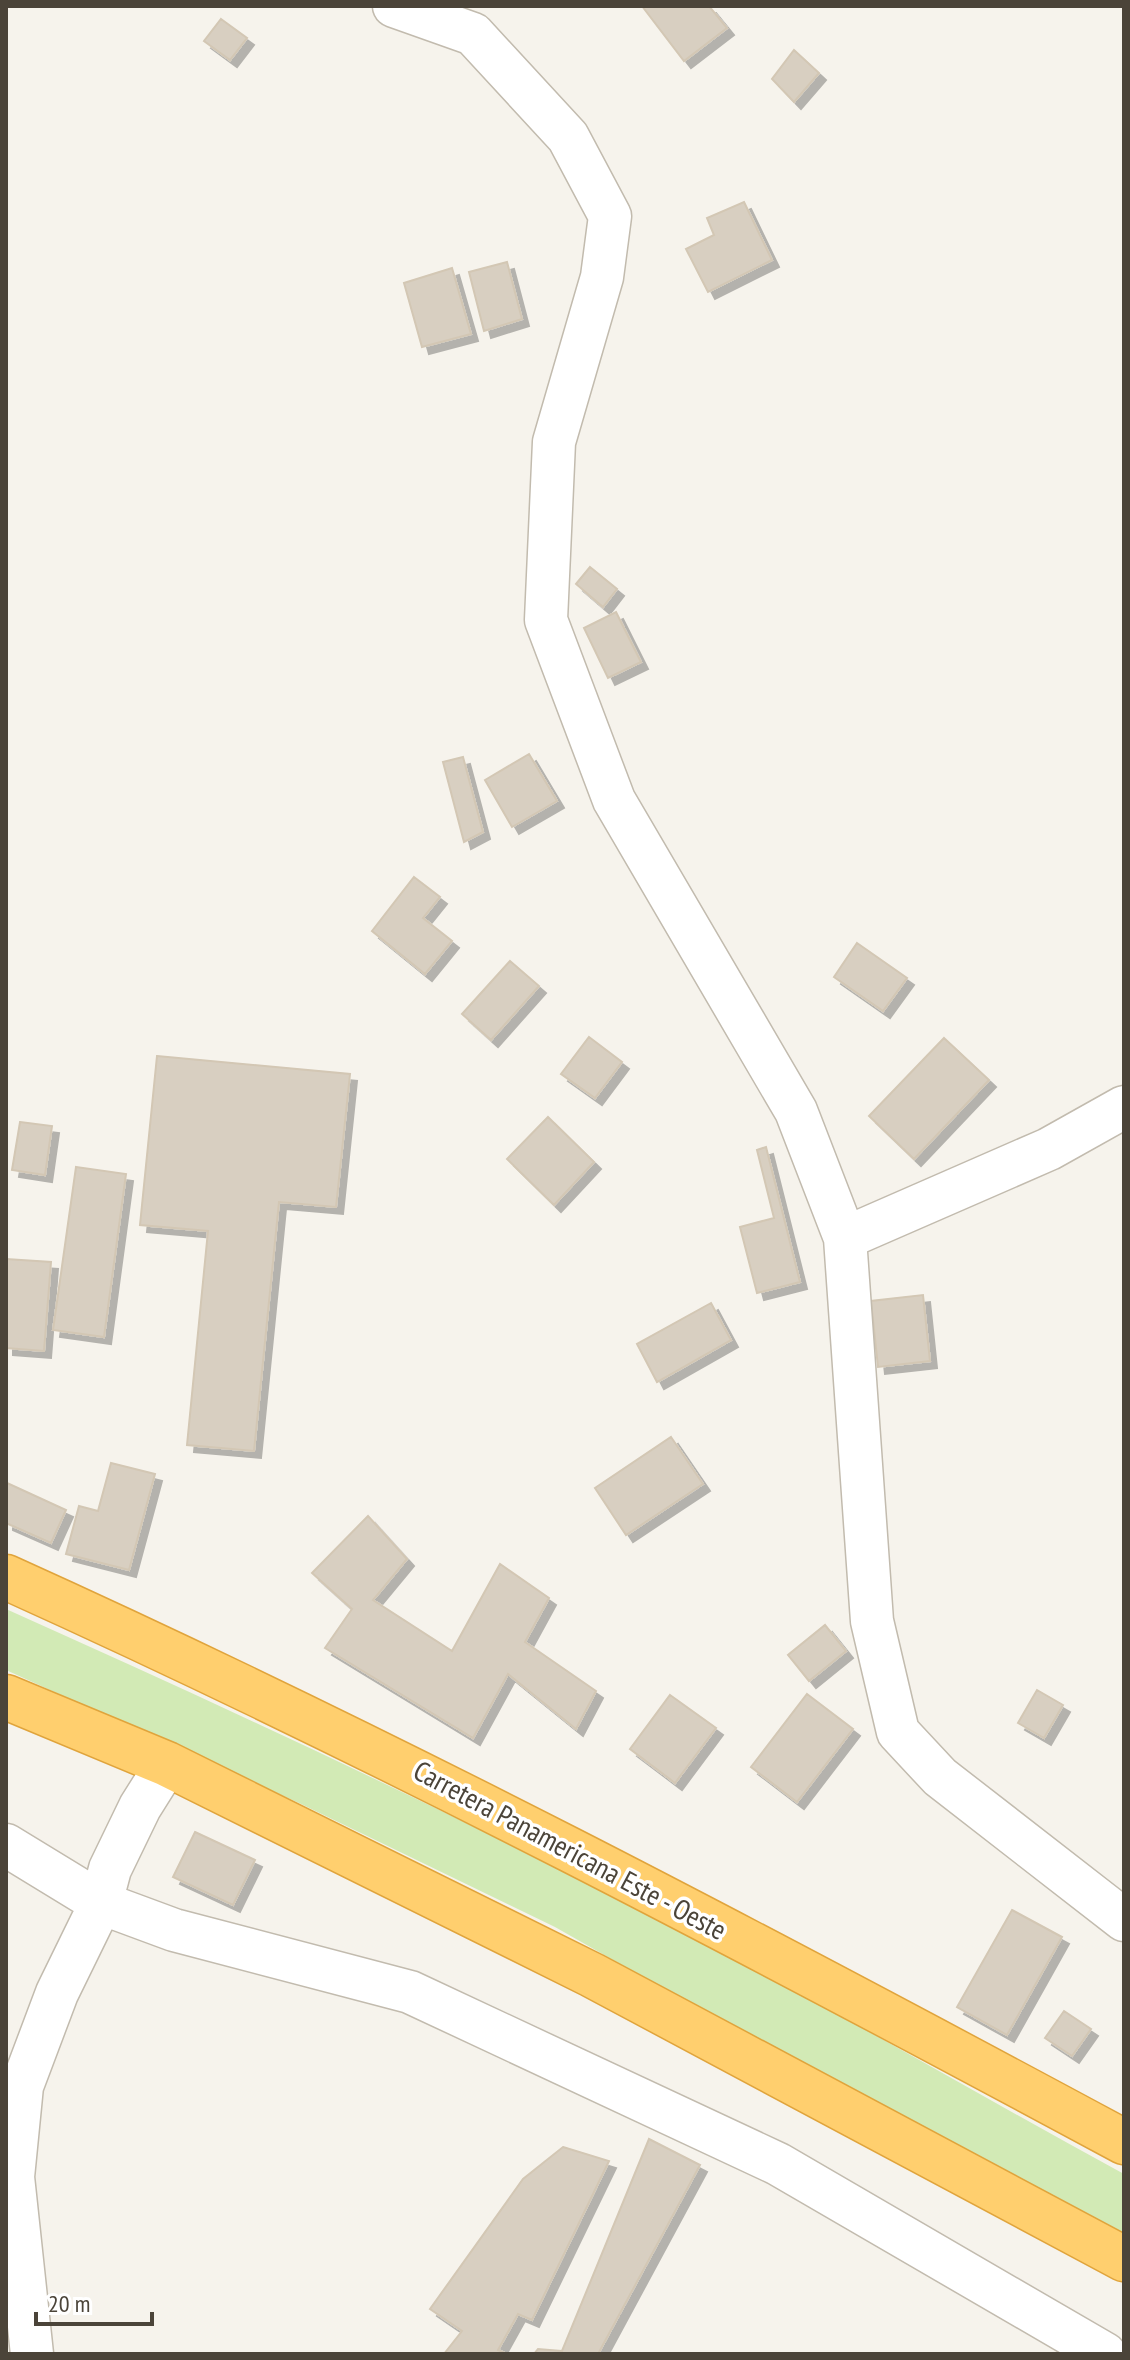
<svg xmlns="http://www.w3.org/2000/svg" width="1130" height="2360" font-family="'PT Sans Narrow',sans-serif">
<defs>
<filter id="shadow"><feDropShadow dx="7" dy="7" stdDeviation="0" flood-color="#0004"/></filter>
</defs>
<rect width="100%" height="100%" fill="#f6f3ec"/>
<!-- green -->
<path fill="#d2eab5" d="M 6,1609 C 252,1719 495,1833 733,1958 C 865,2027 993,2103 1124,2174 L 1124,2237 L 770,2049 L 555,1927 L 299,1803 L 6,1670 Z"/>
<!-- building -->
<path fill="#d8cfc1" stroke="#d3c7b4" stroke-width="2" filter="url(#shadow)" d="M 642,6 L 709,6 L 727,28 L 684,61 Z
M 221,19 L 247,38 L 230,60 L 204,41 Z
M 794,50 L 819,73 L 794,102 L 772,79 Z
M 744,202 L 772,260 L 708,292 L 686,249 L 714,235 L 707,218 Z
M 507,262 L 522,319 L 484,331 L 469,272 Z
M 452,268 L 471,334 L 422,347 L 404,283 Z
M 590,567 L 617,589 L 603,607 L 576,584 Z
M 616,612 L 641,662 L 608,678 L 584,628 Z
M 529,754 L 557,801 L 512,827 L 485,780 Z
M 463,757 L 483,832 L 464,842 L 443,762 Z
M 414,877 L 440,897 L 423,918 L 452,941 L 425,974 L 372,931 Z
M 857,943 L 907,978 L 883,1011 L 834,977 Z
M 510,961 L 539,986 L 491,1040 L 462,1014 Z
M 589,1037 L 622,1062 L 595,1098 L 561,1074 Z
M 944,1038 L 989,1080 L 914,1159 L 869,1116 Z
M 157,1056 L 350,1074 L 336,1207 L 279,1202 L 254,1451 L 187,1445 L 208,1231 L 140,1225 Z
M 548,1117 L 594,1162 L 554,1205 L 507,1159 Z
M 20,1122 L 52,1126 L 45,1175 L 12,1170 Z
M 766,1147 L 800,1282 L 757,1293 L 740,1227 L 774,1218 L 757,1150 Z
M 76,1167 L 126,1174 L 104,1337 L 53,1330 Z
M 6,1259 L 51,1262 L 44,1351 L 6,1348 Z
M 923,1295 L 930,1361 L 878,1367 L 871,1301 Z
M 711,1303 L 731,1340 L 657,1382 L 637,1344 Z
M 671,1437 L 703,1484 L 626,1535 L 595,1488 Z
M 111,1463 L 155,1474 L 129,1570 L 66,1554 L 79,1506 L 98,1511 Z
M 7,1483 L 66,1510 L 51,1543 L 6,1523 Z
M 368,1516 L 407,1559 L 373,1600 L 452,1651 L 500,1564 L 549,1598 L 525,1642 L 596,1691 L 576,1729 L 508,1674 L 473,1738 L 325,1648 L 352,1609 L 312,1573 Z
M 825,1625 L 846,1651 L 809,1681 L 788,1655 Z
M 1037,1690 L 1063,1705 L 1044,1738 L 1018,1723 Z
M 807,1694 L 853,1729 L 797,1802 L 751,1767 Z
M 670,1695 L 716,1728 L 675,1783 L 630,1749 Z
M 195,1832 L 255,1860 L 233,1905 L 173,1877 Z
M 1012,1910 L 1062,1937 L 1007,2035 L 957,2007 Z
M 1064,2011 L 1091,2029 L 1072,2056 L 1045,2038 Z
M 649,2139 L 700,2165 L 598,2354 L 534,2354 L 538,2349 L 562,2351 Z
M 563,2147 L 609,2161 L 532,2320 L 518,2314 L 498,2350 L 507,2354 L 444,2354 L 462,2331 L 430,2309 L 523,2179 Z"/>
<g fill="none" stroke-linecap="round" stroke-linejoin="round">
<defs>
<path id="street" d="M 394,6 L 473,34 L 568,137 L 610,216 L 602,277 L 554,442 L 546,620 L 614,800 L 796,1111 L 845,1238 L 872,1621 L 898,1732 L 940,1777 L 1124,1920
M 845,1238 L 1049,1149 L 1124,1107
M 6,1845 L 101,1903 L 174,1930 L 410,1992 L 778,2164 L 1105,2354
M 32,2354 L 13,2177 L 22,2086 L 57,1993 L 101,1903 L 110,1869 L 140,1807 L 167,1764"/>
<path id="highway" d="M 6,1577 C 387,1749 756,1944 1124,2142
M 6,1697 L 167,1764 L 592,1975 L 1124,2259"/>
</defs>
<!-- street casing -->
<use href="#street" stroke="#c2bbae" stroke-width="45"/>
<!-- highway casing -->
<use href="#highway" stroke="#e0a43c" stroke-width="47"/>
<!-- street -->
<use href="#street" stroke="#fff" stroke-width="42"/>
<!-- highway -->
<use href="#highway" stroke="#ffcf6e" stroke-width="44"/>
</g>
<g text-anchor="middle" stroke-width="7" stroke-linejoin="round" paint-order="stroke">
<!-- street labels -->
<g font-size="28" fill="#4b4439" stroke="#fff">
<text transform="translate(570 1850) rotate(28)" y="10">Carretera Panamericana Este - Oeste</text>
</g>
</g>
<!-- border -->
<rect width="1130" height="2360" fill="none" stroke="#4b4439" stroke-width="16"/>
<!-- scale -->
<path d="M36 2312v12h116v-12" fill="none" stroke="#4b4439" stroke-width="4"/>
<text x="48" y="2312" font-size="24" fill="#4b4439" stroke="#ffffff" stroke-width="6" paint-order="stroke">20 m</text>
</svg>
